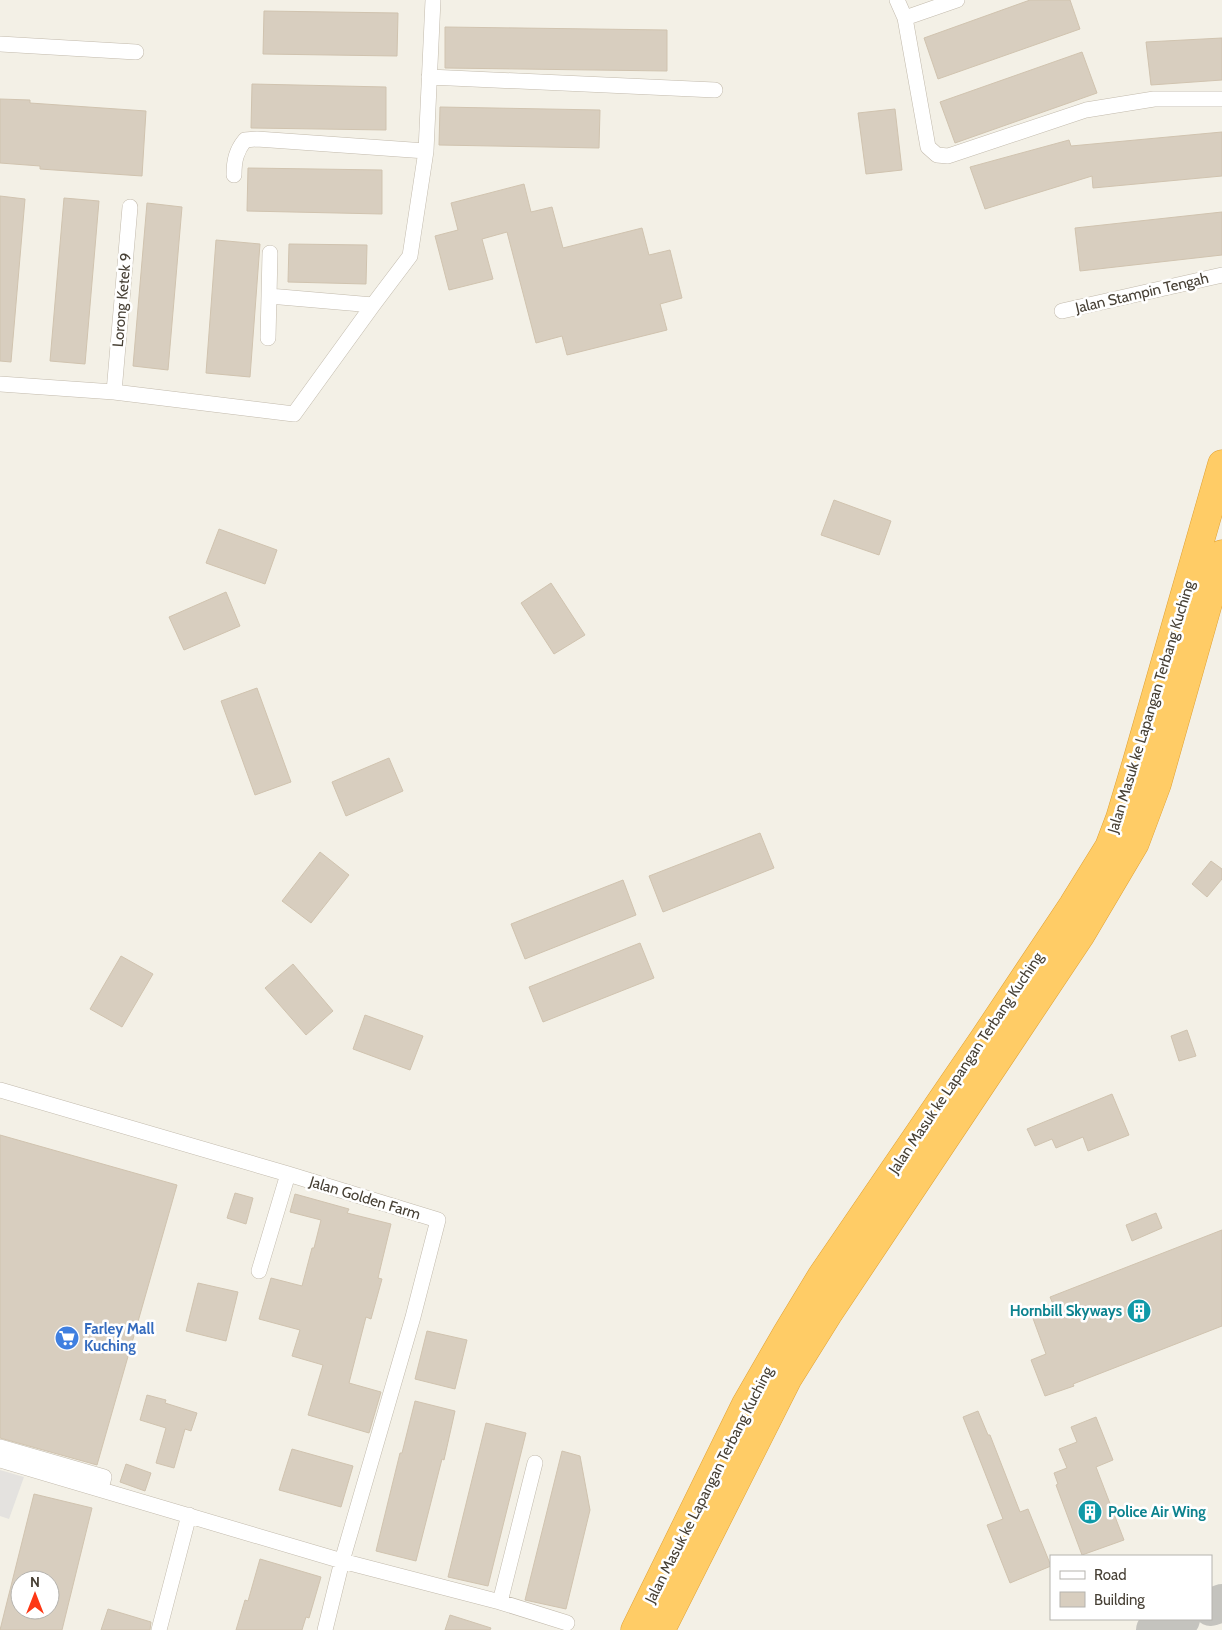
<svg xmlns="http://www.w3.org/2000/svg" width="1222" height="1630" font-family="Cabin,sans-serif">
<rect width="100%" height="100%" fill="#f3f0e6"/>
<!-- parking -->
<path fill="#e4e2df" d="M 0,1470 L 24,1477 L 9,1519 L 0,1516 Z"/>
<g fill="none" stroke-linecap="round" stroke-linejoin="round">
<!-- taxiway -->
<path stroke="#c4c3be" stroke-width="38" d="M 1211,1607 L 1222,1603
M 1155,1630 L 1181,1619"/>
</g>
<!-- building -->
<path fill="#d8cebf" stroke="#d0c3af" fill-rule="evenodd" d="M 1030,0 L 1070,0 L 1080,29 L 938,79 L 924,38 Z
M 264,11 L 398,13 L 397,56 L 263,54 Z
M 445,27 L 667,30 L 667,71 L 445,68 Z
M 1222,38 L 1222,80 L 1151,85 L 1146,42 Z
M 1082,52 L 1097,93 L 955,143 L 940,102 Z
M 252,84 L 386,87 L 386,130 L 251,128 Z
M 0,99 L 30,100 L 30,103 L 146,111 L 142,176 L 40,169 L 40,166 L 0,163 Z
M 440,107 L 600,110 L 599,148 L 439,145 Z
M 895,109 L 902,170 L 866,174 L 858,113 Z
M 1222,132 L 1222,176 L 1093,188 L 1092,176 L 985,209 L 970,167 L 1069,140 L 1071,146 Z
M 248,168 L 382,170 L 382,214 L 247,211 Z
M 524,184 L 531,212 L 552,207 L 563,248 L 642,228 L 649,255 L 670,250 L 682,298 L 660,304 L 667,330 L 567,355 L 562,336 L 536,343 L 507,232 L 482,239 L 493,279 L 449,290 L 435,236 L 458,230 L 451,203 Z
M 0,196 L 25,199 L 11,362 L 0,361 Z
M 64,198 L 99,201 L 85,364 L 50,361 Z
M 147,203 L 182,207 L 168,370 L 133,366 Z
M 1222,212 L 1222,255 L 1080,271 L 1075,228 Z
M 216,240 L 260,244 L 250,377 L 206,373 Z
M 289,244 L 367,245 L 366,284 L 288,282 Z
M 834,500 L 891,521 L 879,555 L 821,535 Z
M 219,529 L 277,550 L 265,584 L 206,563 Z
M 551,583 L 585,635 L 554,654 L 521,603 Z
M 226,592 L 240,626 L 184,650 L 169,617 Z
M 257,688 L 291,782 L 255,795 L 221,701 Z
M 389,758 L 403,791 L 346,816 L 332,782 Z
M 760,833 L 774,868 L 663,912 L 649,876 Z
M 320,852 L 349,875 L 311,923 L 282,901 Z
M 1211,861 L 1222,869 L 1222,879 L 1207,897 L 1192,884 Z
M 623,880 L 636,915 L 525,959 L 511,924 Z
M 640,943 L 654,978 L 543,1022 L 529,987 Z
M 121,956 L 153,974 L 122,1027 L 90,1009 Z
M 293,964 L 333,1011 L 306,1035 L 265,988 Z
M 365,1015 L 423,1036 L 410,1070 L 353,1049 Z
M 1187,1030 L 1196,1056 L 1179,1061 L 1171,1036 Z
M 1112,1094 L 1129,1135 L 1088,1151 L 1083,1137 L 1056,1148 L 1052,1139 L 1035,1146 L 1027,1129 Z
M 0,1135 L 177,1185 L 97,1465 L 0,1438 Z
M 235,1193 L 253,1198 L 246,1224 L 227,1218 Z
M 295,1194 L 349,1209 L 347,1213 L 391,1224 L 378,1278 L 382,1279 L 371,1319 L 366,1317 L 349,1383 L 381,1392 L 369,1433 L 308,1415 L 323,1365 L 292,1356 L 300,1330 L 259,1319 L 271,1278 L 302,1286 L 312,1248 L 314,1248 L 321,1220 L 290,1212 Z
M 1156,1213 L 1162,1228 L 1132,1241 L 1126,1225 Z
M 1222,1230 L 1222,1326 L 1073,1384 L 1074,1386 L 1045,1396 L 1031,1360 L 1046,1354 L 1031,1313 L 1053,1304 L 1050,1297 Z
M 198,1283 L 238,1292 L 226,1341 L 186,1331 Z
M 427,1331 L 467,1340 L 455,1389 L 415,1379 Z
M 147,1395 L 166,1400 L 165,1403 L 197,1413 L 191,1431 L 185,1429 L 174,1468 L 156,1463 L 166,1428 L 140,1420 Z
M 415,1401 L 455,1411 L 444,1460 L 442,1459 L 416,1561 L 376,1551 L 400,1453 L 402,1453 Z
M 978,1411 L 988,1435 L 990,1435 L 1020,1512 L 1028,1509 L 1051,1566 L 1010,1583 L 987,1525 L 1003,1519 L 963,1417 Z
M 1096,1417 L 1113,1460 L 1096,1467 L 1124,1540 L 1082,1555 L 1056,1485 L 1058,1484 L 1054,1473 L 1067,1468 L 1059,1449 L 1077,1442 L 1071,1427 Z
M 486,1423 L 526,1433 L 488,1586 L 448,1577 Z
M 292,1449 L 353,1466 L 341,1507 L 279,1490 Z
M 562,1451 L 580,1456 L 590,1510 L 566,1609 L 525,1600 Z
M 126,1464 L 151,1473 L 145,1491 L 120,1482 Z
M 34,1494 L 92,1508 L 62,1630 L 0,1630 ZM 20,1580 L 50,1580 L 50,1610 L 20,1610 Z
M 260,1559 L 321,1577 L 309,1618 L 306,1617 L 302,1630 L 236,1630 L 245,1600 L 248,1601 Z
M 108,1609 L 151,1622 L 150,1630 L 101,1630 Z
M 450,1615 L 491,1628 L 490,1630 L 445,1630 Z"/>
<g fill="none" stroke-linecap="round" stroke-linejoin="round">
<defs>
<path id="street" d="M 897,0 L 905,18 L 928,147 L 937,155 L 948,156 L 1086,110 L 1154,99 L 1222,99
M 905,18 L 957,0
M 0,44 L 136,52
M 429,77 L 715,90
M 234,175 C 234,161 236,151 245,140 L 257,139 L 426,151
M 270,253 L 269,296 L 373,305
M 1062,311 L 1222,275
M 268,338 L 269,296
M 0,384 L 114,392 L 294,414 L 373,305 L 410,256 L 426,151 L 433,0
M 114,392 L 130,207
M 0,1090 L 288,1174 L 438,1220 L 413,1317 L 342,1561 L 325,1630
M 259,1271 L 288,1174
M 0,1447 L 104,1477 L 101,1489
M 0,1460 L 342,1561 L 500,1602 L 567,1623
M 500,1602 L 535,1463
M 159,1630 L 189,1515"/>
<path id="highway" d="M 635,1630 L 746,1404 L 787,1333 L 821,1277 L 983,1040 L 1073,905 L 1109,847 L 1120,818 L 1137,761 L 1222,464
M 661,1630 L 788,1378 L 828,1314 L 1080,936 L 1135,843 L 1157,784 L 1222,554"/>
</defs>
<!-- street casing -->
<use href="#street" stroke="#c2baac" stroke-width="16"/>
<!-- highway casing -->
<use href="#highway" stroke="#e0a134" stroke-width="29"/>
<!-- street -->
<use href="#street" stroke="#fff" stroke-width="15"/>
<!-- highway -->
<use href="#highway" stroke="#fc6" stroke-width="28"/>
</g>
<!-- icons -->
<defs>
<symbol id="building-disc" viewBox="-11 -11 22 22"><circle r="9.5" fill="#0f9aa8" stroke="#fff"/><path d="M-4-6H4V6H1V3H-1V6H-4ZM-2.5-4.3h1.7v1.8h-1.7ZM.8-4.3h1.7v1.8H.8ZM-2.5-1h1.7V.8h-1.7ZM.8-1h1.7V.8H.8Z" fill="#fff"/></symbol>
<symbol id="supermarket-disc" viewBox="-11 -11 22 22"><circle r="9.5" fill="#3f7fe0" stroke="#fff"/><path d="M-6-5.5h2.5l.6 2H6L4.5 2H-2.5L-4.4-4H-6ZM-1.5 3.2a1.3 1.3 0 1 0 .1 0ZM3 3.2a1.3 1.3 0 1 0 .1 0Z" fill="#fff"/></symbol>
</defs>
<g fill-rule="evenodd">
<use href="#building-disc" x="1125" y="1297" width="28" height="28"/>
<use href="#supermarket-disc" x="53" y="1324" width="28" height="28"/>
<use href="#building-disc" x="1076" y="1498" width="28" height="28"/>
</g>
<g text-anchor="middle" stroke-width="5" stroke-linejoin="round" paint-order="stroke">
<!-- street labels -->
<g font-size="15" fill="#474035" stroke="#fff">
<text transform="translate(1142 293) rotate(-13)" y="5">Jalan Stampin Tengah</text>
<text transform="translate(122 300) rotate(-85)" y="5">Lorong Ketek 9</text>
<text transform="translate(1151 707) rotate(-73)" y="5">Jalan Masuk ke Lapangan Terbang Kuching</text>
<text transform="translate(966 1063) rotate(-56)" y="5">Jalan Masuk ke Lapangan Terbang Kuching</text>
<text transform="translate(365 1198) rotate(17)" y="5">Jalan Golden Farm</text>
<text transform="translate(709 1485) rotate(-63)" y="5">Jalan Masuk ke Lapangan Terbang Kuching</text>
</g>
<!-- culture labels -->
<g font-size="15" font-weight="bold" fill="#0d838f" stroke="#fff" text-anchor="end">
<text x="1122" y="1316">Hornbill Skyways</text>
<text x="1108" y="1517" text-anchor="start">Police Air Wing</text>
</g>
<!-- shop labels -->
<g font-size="15" font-weight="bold" fill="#366cbe" stroke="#fff" text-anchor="start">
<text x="84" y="1334">Farley Mall<tspan x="84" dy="17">Kuching</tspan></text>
</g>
</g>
<!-- legend -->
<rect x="1050" y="1555" width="162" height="65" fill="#ffffff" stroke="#b5b3ae"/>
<rect x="1060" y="1571" width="25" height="8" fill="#ffffff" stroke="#b5b3ae"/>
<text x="1094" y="1580" font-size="15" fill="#474035">Road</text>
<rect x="1060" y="1592" width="25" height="15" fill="#d8cebf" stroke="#b5b3ae"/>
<text x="1094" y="1605" font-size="15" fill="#474035">Building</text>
<!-- north arrow -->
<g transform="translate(35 1595)"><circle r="24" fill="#ffffff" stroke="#b5b3ae"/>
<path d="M0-4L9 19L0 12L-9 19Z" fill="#fd3714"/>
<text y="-8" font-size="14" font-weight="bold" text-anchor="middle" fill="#474035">N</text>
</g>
</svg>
